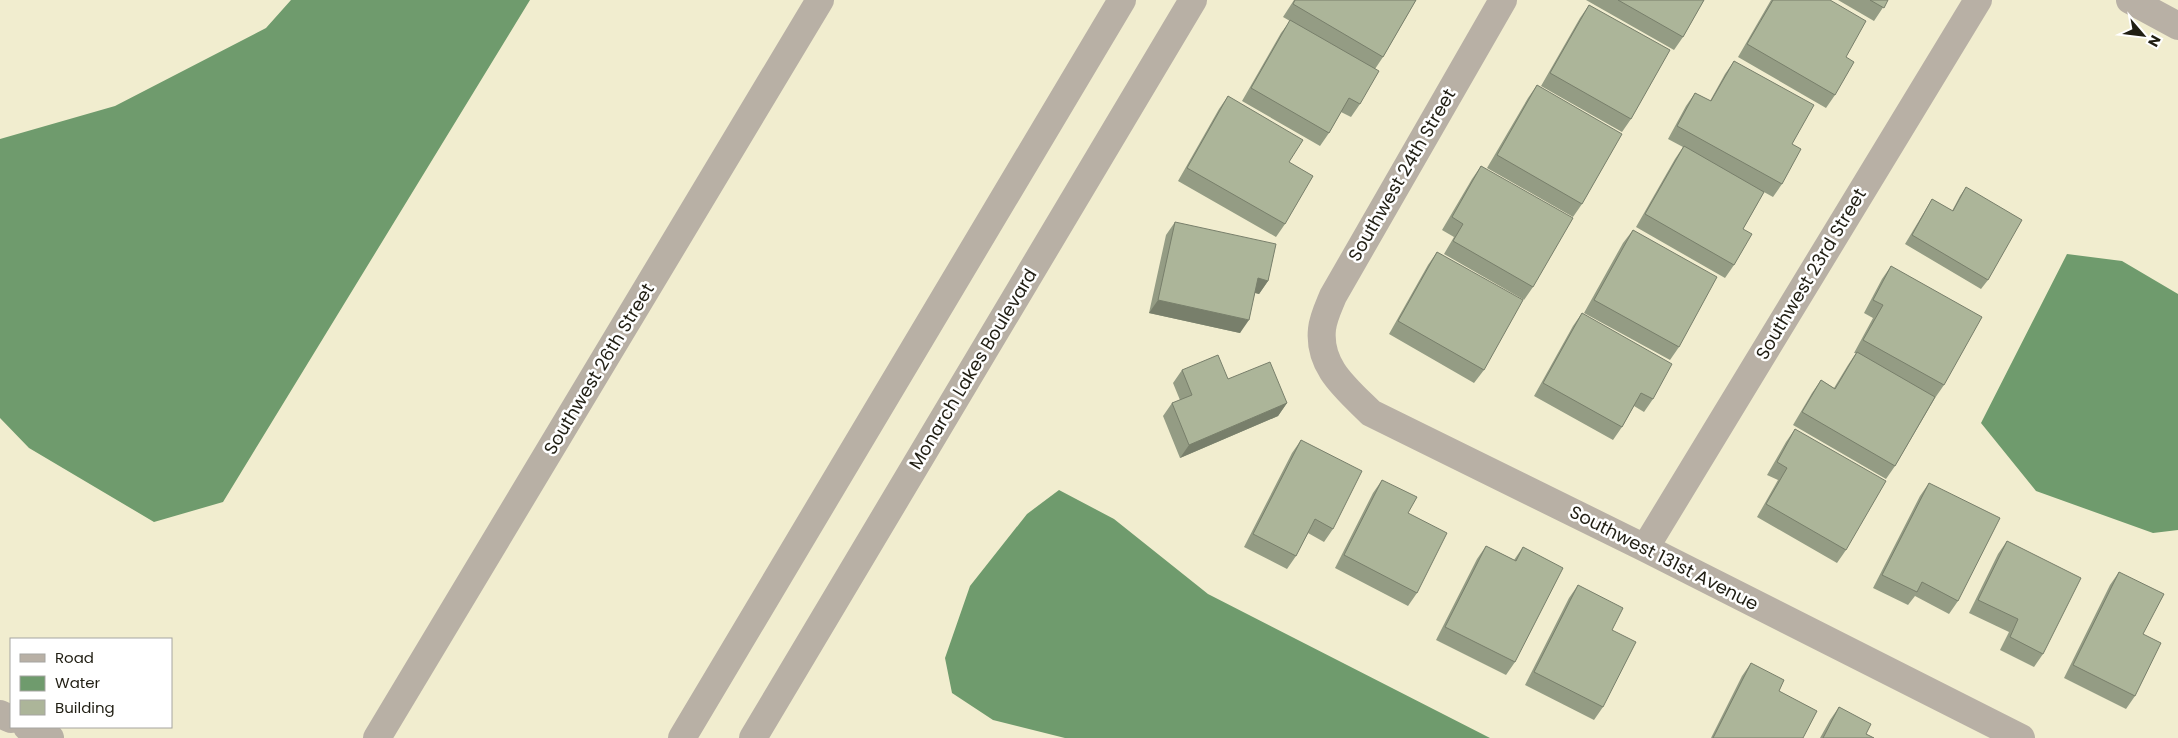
<svg xmlns="http://www.w3.org/2000/svg" width="2178" height="738" font-family="Poppins,sans-serif">
<rect width="100%" height="100%" fill="#f1edcf"/>
<!-- water -->
<path fill="#6f9b6d" d="M 291,0 L 530,0 L 223,502 L 154,522 L 29,448 L 0,418 L 0,139 L 115,106 L 266,28 Z
M 2067,254 L 2122,261 L 2178,294 L 2178,530 L 2153,533 L 2036,491 L 1981,423 Z
M 1059,490 L 1114,519 L 1208,594 L 1490,738 L 1065,738 L 993,720 L 952,693 L 945,658 L 970,586 L 1027,514 Z"/>
<g fill="none" stroke-linecap="round" stroke-linejoin="round">
<!-- minor -->
<path stroke="#b8b0a5" stroke-width="28" d="M 1503,0 L 1333,296 C 1329,306 1323,318 1322,329 C 1318,367 1347,389 1371,413 L 1645,548 L 2021,738
M 2130,0 L 2178,26
M 1645,548 L 1978,0
M 0,714 L 11,719
M 27,727 L 50,738
M 377,738 L 820,0
M 682,738 L 1122,0
M 753,738 L 1193,0"/>
</g>
<!-- wall -->
<path fill="#949c84" d="M 1294,0 L 1416,0 L 1383,57 L 1375,69 L 1360,104 L 1351,117 L 1341,112 L 1329,133 L 1320,146 L 1242,101 L 1281,33 L 1290,21 L 1283,17 Z
M 1586,0 L 1704,0 L 1683,37 L 1674,50 Z
M 1771,0 L 1830,0 L 1846,57 L 1835,95 L 1826,108 L 1738,57 Z
M 1838,0 L 1888,0 L 1874,21 Z
M 1589,5 L 1631,119 L 1622,132 L 1541,86 L 1580,18 Z
M 1734,61 L 1792,144 L 1782,184 L 1773,197 L 1764,192 L 1743,229 L 1734,265 L 1725,278 L 1636,227 L 1675,159 L 1683,147 L 1668,139 L 1686,106 L 1695,93 L 1710,101 L 1725,74 Z
M 1537,85 L 1582,204 L 1573,217 L 1487,168 L 1528,98 Z
M 1228,96 L 1289,162 L 1285,224 L 1276,237 L 1178,181 L 1219,109 Z
M 1481,166 L 1533,287 L 1524,300 L 1444,254 L 1454,237 L 1442,230 L 1472,179 Z
M 1966,187 L 1988,280 L 1981,289 L 1905,244 L 1932,199 L 1952,211 L 1960,196 Z
M 1175,222 L 1268,281 L 1259,294 L 1255,293 L 1240,333 L 1149,313 L 1166,235 Z
M 1633,230 L 1679,347 L 1670,360 L 1584,313 L 1623,243 Z
M 1437,252 L 1484,370 L 1474,383 L 1389,334 L 1428,265 Z
M 1891,266 L 1944,385 L 1935,398 L 1895,466 L 1886,479 L 1793,425 L 1812,393 L 1821,380 L 1834,388 L 1848,365 L 1856,353 L 1854,353 L 1873,318 L 1864,313 L 1882,279 Z
M 1582,313 L 1653,399 L 1644,412 L 1634,406 L 1622,427 L 1613,440 L 1534,396 L 1573,326 Z
M 1182,370 L 1228,379 L 1287,403 L 1278,416 L 1180,458 L 1163,416 L 1172,403 L 1180,400 L 1173,383 Z
M 1795,429 L 1846,550 L 1837,563 L 1757,517 L 1778,480 L 1767,475 L 1786,442 Z
M 1301,440 L 1333,529 L 1324,542 L 1308,533 L 1296,556 L 1287,569 L 1244,547 L 1292,453 Z
M 1382,480 L 1417,593 L 1408,606 L 1335,568 L 1373,493 Z
M 1929,483 L 1958,601 L 1949,614 L 1915,596 L 1908,605 L 1873,588 L 1920,496 Z
M 2007,541 L 2043,654 L 2034,667 L 2000,650 L 2009,632 L 1969,613 L 1998,554 Z
M 1486,546 L 1514,560 L 1523,547 L 1515,662 L 1506,675 L 1436,640 L 1477,559 Z
M 2119,572 L 2135,696 L 2126,709 L 2064,678 L 2110,585 Z
M 1578,585 L 1612,630 L 1603,707 L 1594,720 L 1525,685 L 1569,598 Z
M 1751,663 L 1803,738 L 1711,738 L 1742,676 Z
M 1839,707 L 1866,734 L 1874,738 L 1820,738 L 1830,720 Z"/>
<!-- shaded-wall -->
<path fill="#787f6b" d="M 1258,278 L 1268,281 L 1259,294 L 1249,291 Z
M 1158,300 L 1249,320 L 1240,333 L 1149,313 Z
M 1287,403 L 1278,416 L 1180,458 L 1189,445 Z"/>
<!-- building -->
<path fill="#acb599" stroke="#787f6b" d="M 1295,0 L 1416,0 L 1383,57 L 1293,4 Z
M 1618,0 L 1704,0 L 1683,37 Z
M 1773,0 L 1830,0 L 1866,21 L 1846,57 L 1854,62 L 1835,95 L 1747,44 Z
M 1870,0 L 1888,0 L 1884,8 Z
M 1589,5 L 1670,50 L 1631,119 L 1550,73 Z
M 1290,20 L 1379,71 L 1360,104 L 1349,98 L 1329,133 L 1251,88 Z
M 1734,61 L 1814,105 L 1792,144 L 1801,149 L 1782,184 L 1677,126 L 1695,93 L 1711,101 Z
M 1537,85 L 1622,134 L 1582,204 L 1497,155 Z
M 1228,96 L 1303,140 L 1289,162 L 1313,176 L 1285,224 L 1187,168 Z
M 1684,146 L 1764,192 L 1743,229 L 1752,234 L 1734,265 L 1645,214 Z
M 1481,166 L 1573,218 L 1533,287 L 1453,241 L 1463,224 L 1452,217 Z
M 1966,187 L 2022,220 L 1988,280 L 1912,235 L 1932,199 L 1953,211 Z
M 1175,222 L 1276,244 L 1268,281 L 1258,278 L 1249,320 L 1158,300 Z
M 1633,230 L 1717,277 L 1679,347 L 1594,300 Z
M 1437,252 L 1523,300 L 1484,370 L 1398,321 Z
M 1891,266 L 1982,317 L 1944,385 L 1863,340 L 1883,305 L 1873,300 Z
M 1582,313 L 1672,364 L 1653,399 L 1641,393 L 1622,427 L 1543,383 Z
M 1857,352 L 1935,397 L 1895,466 L 1802,412 L 1821,380 L 1835,389 Z
M 1218,355 L 1228,379 L 1270,362 L 1287,403 L 1189,445 L 1172,403 L 1192,395 L 1182,370 Z
M 1795,429 L 1886,481 L 1846,550 L 1766,504 L 1787,468 L 1777,462 Z
M 1301,440 L 1362,471 L 1333,529 L 1315,519 L 1296,556 L 1253,534 Z
M 1382,480 L 1417,497 L 1408,513 L 1447,533 L 1417,593 L 1344,555 Z
M 1929,483 L 2000,518 L 1958,601 L 1922,582 L 1917,592 L 1882,575 Z
M 2007,541 L 2081,578 L 2043,654 L 2010,637 L 2018,619 L 1978,600 Z
M 1486,546 L 1516,561 L 1523,547 L 1563,568 L 1515,662 L 1445,627 Z
M 2119,572 L 2164,594 L 2143,634 L 2161,643 L 2135,696 L 2073,665 Z
M 1578,585 L 1623,608 L 1612,630 L 1636,642 L 1603,707 L 1534,672 Z
M 1751,663 L 1784,680 L 1779,691 L 1817,711 L 1803,738 L 1713,738 Z
M 1839,707 L 1871,724 L 1866,734 L 1874,738 L 1823,738 Z"/>
<g text-anchor="middle" stroke-width="5" stroke-linejoin="round" paint-order="stroke">
<!-- street labels -->
<g font-size="18" fill="#201e13" stroke="#fff">
<text transform="translate(1402 175) rotate(-60)" y="6">Southwest 24th Street</text>
<text transform="translate(1811 274) rotate(-59)" y="6">Southwest 23rd Street</text>
<text transform="translate(599 369) rotate(-59)" y="6">Southwest 26th Street</text>
<text transform="translate(973 369) rotate(-59)" y="6">Monarch Lakes Boulevard</text>
<text transform="translate(1664 558) rotate(27)" y="6">Southwest 131st Avenue</text>
</g>
</g>
<!-- legend -->
<rect x="10" y="638" width="162" height="90" fill="#ffffff" stroke="#a6a5a1"/>
<rect x="20" y="654" width="25" height="8" fill="#b8b0a5" stroke="#a6a5a1"/>
<text x="55" y="663" font-size="15" fill="#201e13">Road</text>
<rect x="20" y="676" width="25" height="15" fill="#6f9b6d" stroke="#a6a5a1"/>
<text x="55" y="688" font-size="15" fill="#201e13">Water</text>
<rect x="20" y="700" width="25" height="15" fill="#acb599" stroke="#a6a5a1"/>
<text x="55" y="713" font-size="15" fill="#201e13">Building</text>
<!-- north arrow -->
<g transform="translate(2143 35) rotate(118)" stroke="#ffffff" stroke-width="4" paint-order="stroke">
<path d="M0-4L9 19L0 12L-9 19Z" fill="#201e13"/>
<text y="-8" font-size="14" font-weight="bold" text-anchor="middle" fill="#201e13">N</text>
</g>
</svg>
